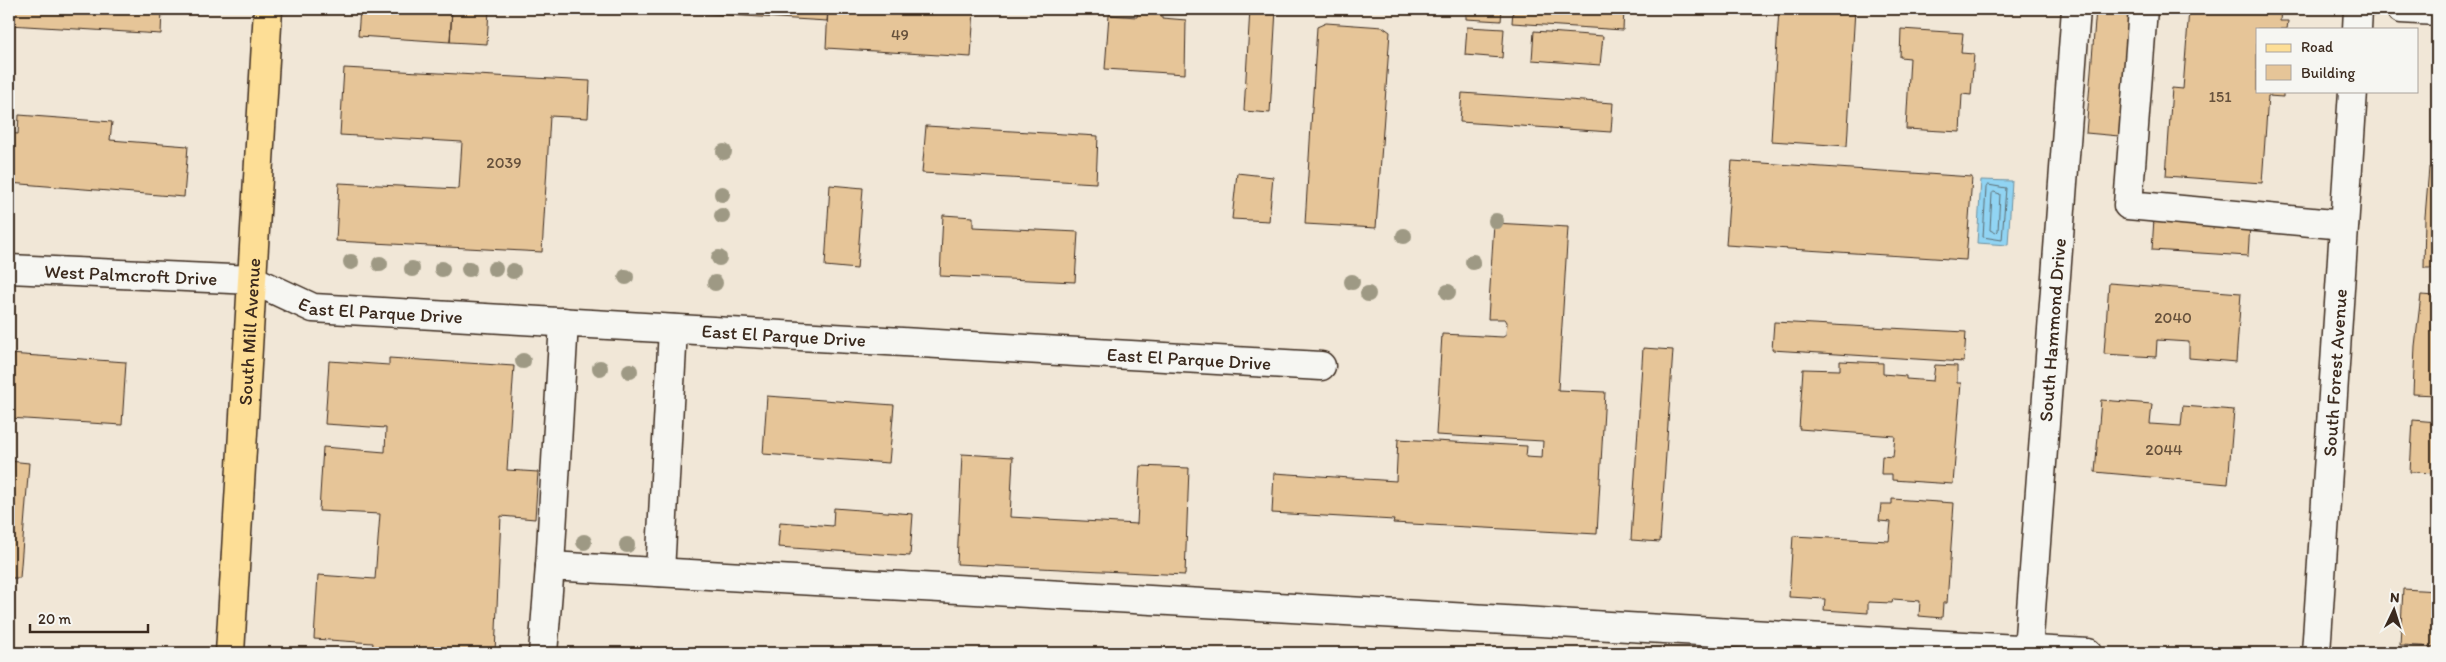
<svg xmlns="http://www.w3.org/2000/svg" width="2446" height="662" font-family="Itim,sans-serif">
<rect width="100%" height="100%" fill="#f1e7d7"/>
<filter id="ink" filterUnits="userSpaceOnUse"><feTurbulence type="fractalNoise" baseFrequency=".02" numOctaves="2"/><feDisplacementMap in="SourceGraphic" scale="10" xChannelSelector="R" yChannelSelector="G"/><feConvolveMatrix kernelMatrix="1 2 1 2 8 2 1 2 1" color-interpolation-filters="sRGB"/></filter>
<g filter="url(#ink)">
<!-- water -->
<path fill="#91d4f3" stroke="#6f909e" d="M 1981,180 L 2012,181 L 2008,245 L 1977,243 Z"/>
<g fill="none" stroke-linecap="round" stroke-linejoin="round">
<!-- shore -->
<path stroke="#5d6e73" stroke-width="1" d="M 1988,185 L 2006,188 L 2002,240 L 1983,237 L 1986,188 Z
M 1994,192 L 2000,194 L 1998,231 L 1996,233 L 1990,230 L 1992,194 Z"/>
</g>
<!-- building -->
<path fill="#e6c598" stroke="#3b2a1e" d="M 9,9 L 162,9 L 161,34 L 9,25 Z
M 360,9 L 452,9 L 450,42 L 358,36 Z
M 452,9 L 489,9 L 487,44 L 450,42 Z
M 628,9 L 828,9 L 827,21 Z
M 828,9 L 974,9 L 971,57 L 826,48 Z
M 1138,9 L 1162,9 L 1162,18 L 1186,20 L 1185,74 L 1105,69 L 1109,15 L 1137,17 Z
M 1250,9 L 1276,9 L 1270,113 L 1244,111 Z
M 1466,9 L 1502,9 L 1501,21 L 1466,19 Z
M 1513,9 L 1624,9 L 1623,30 L 1512,23 Z
M 1779,9 L 1855,9 L 1847,146 L 1771,141 Z
M 2096,9 L 2129,9 L 2119,136 L 2086,133 Z
M 2189,9 L 2281,9 L 2280,21 L 2288,21 L 2287,29 L 2257,29 L 2257,91 L 2283,91 L 2283,97 L 2268,96 L 2262,183 L 2166,176 L 2172,88 L 2183,89 Z
M 1326,23 L 1383,27 L 1390,32 L 1376,228 L 1305,224 L 1317,27 Z
M 1467,27 L 1504,29 L 1502,58 L 1465,55 Z
M 1901,29 L 1963,33 L 1961,53 L 1974,54 L 1971,95 L 1962,94 L 1960,132 L 1906,129 L 1910,58 L 1900,57 Z
M 1534,31 L 1603,36 L 1600,65 L 1532,60 Z
M 344,68 L 590,81 L 588,118 L 550,116 L 542,252 L 336,241 L 339,183 L 459,189 L 462,142 L 340,135 Z
M 1462,93 L 1613,103 L 1611,132 L 1460,122 Z
M 19,115 L 112,122 L 110,140 L 188,146 L 184,197 L 9,183 L 9,133 L 18,134 Z
M 926,126 L 1098,136 L 1096,183 L 922,173 Z
M 1732,161 L 1972,177 L 1966,260 L 1726,245 Z
M 2429,168 L 2437,169 L 2437,268 L 2424,268 L 2425,217 Z
M 1237,173 L 1273,177 L 1269,221 L 1232,219 Z
M 830,185 L 863,188 L 857,269 L 825,266 Z
M 943,215 L 973,217 L 973,227 L 1078,232 L 1075,282 L 940,276 Z
M 2154,218 L 2250,224 L 2248,256 L 2152,250 Z
M 1494,223 L 1568,227 L 1558,390 L 1605,392 L 1597,534 L 1393,523 L 1394,520 L 1272,513 L 1274,473 L 1396,481 L 1398,439 L 1527,446 L 1526,457 L 1542,458 L 1543,441 L 1436,435 L 1442,334 L 1503,337 L 1506,335 L 1507,322 L 1505,319 L 1488,319 Z
M 2109,283 L 2241,293 L 2236,362 L 2189,358 L 2189,342 L 2157,340 L 2156,357 L 2104,354 Z
M 2421,295 L 2437,296 L 2437,395 L 2413,394 L 2415,346 Z
M 1774,322 L 1966,332 L 1964,362 L 1772,350 Z
M 1643,348 L 1673,350 L 1660,542 L 1631,540 Z
M 9,354 L 126,362 L 122,425 L 9,418 Z
M 389,358 L 514,366 L 507,470 L 538,472 L 535,519 L 501,516 L 495,653 L 372,653 L 373,643 L 314,639 L 318,575 L 375,579 L 380,514 L 319,511 L 323,447 L 385,452 L 386,428 L 325,424 L 329,361 L 389,365 Z
M 1840,361 L 1883,363 L 1883,374 L 1906,376 L 1906,379 L 1933,381 L 1935,365 L 1957,366 L 1957,383 L 1961,383 L 1953,484 L 1892,480 L 1892,474 L 1881,474 L 1882,456 L 1893,457 L 1895,436 L 1799,429 L 1803,369 L 1840,370 Z
M 767,396 L 894,405 L 889,463 L 763,454 Z
M 2101,400 L 2152,404 L 2150,424 L 2181,426 L 2183,406 L 2234,410 L 2228,484 L 2095,472 Z
M 2413,420 L 2437,422 L 2437,473 L 2410,472 Z
M 962,454 L 1013,457 L 1010,517 L 1137,524 L 1140,466 L 1189,468 L 1185,575 L 957,564 Z
M 9,461 L 29,463 L 20,578 L 9,578 Z
M 1892,499 L 1954,503 L 1947,603 L 1943,603 L 1942,618 L 1919,616 L 1920,601 L 1893,599 L 1892,603 L 1868,602 L 1868,613 L 1824,610 L 1825,599 L 1789,597 L 1793,536 L 1889,541 L 1891,522 L 1879,521 L 1881,504 L 1892,504 Z
M 834,508 L 913,514 L 910,556 L 778,547 L 780,522 L 833,526 Z
M 2403,589 L 2437,591 L 2437,647 L 2400,645 Z"/>
<g fill="none" stroke-linecap="round" stroke-linejoin="round">
<defs>
<g id="minor">
<path d="M 2143,9 L 2128,205 L 2344,225"/>
<path d="M 2401,9 L 2437,11"/>
<path d="M 2357,29 L 2358,9"/>
<path id="s1" d="M 9,269 L 253,280 L 313,308 L 1321,366"/>
<path d="M 550,566 L 564,322"/>
<path d="M 660,572 L 673,329"/>
<path id="s2" d="M 2028,650 L 2076,9"/>
<path d="M 543,653 L 550,566 L 2088,653"/>
<path id="s3" d="M 2316,653 L 2353,91"/>
</g>
<g id="major">
<path id="s4" d="M 230,653 L 268,9"/>
</g>
</defs>
<!-- minor casing -->
<use href="#minor" stroke="#3b2a1e" stroke-width="31"/>
<!-- major casing -->
<use href="#major" stroke="#3b2a1e" stroke-width="31"/>
<!-- minor -->
<use href="#minor" stroke="#f6f6f2" stroke-width="28"/>
<!-- major -->
<use href="#major" stroke="#fdde96" stroke-width="28"/>
</g>
<!-- trees -->
<g fill="#9e9984">
<circle cx="724" cy="152" r="8"/>
<circle cx="722" cy="194" r="8"/>
<circle cx="722" cy="216" r="8"/>
<circle cx="1496" cy="221" r="8"/>
<circle cx="1404" cy="236" r="8"/>
<circle cx="719" cy="258" r="8"/>
<circle cx="351" cy="262" r="8"/>
<circle cx="1473" cy="262" r="8"/>
<circle cx="380" cy="264" r="8"/>
<circle cx="412" cy="269" r="8"/>
<circle cx="442" cy="269" r="8"/>
<circle cx="469" cy="269" r="8"/>
<circle cx="495" cy="269" r="8"/>
<circle cx="513" cy="271" r="8"/>
<circle cx="626" cy="277" r="8"/>
<circle cx="1352" cy="282" r="8"/>
<circle cx="715" cy="283" r="8"/>
<circle cx="1448" cy="292" r="8"/>
<circle cx="1368" cy="294" r="8"/>
<circle cx="523" cy="361" r="8"/>
<circle cx="600" cy="368" r="8"/>
<circle cx="630" cy="371" r="8"/>
<circle cx="584" cy="542" r="8"/>
<circle cx="627" cy="545" r="8"/>
</g>
</g>
<g text-anchor="middle" stroke-width="4.5" stroke-linejoin="round" paint-order="stroke">
<!-- number labels -->
<g font-size="16" fill="#66513c">
<text x="900" y="40">49</text>
<text x="2220" y="102">151</text>
<text x="504" y="168">2039</text>
<text x="2173" y="323">2040</text>
<text x="2164" y="455">2044</text>
</g>
<!-- street labels -->
<g font-size="19" fill="#3b2a1e" stroke="#f6f6f2">
<text dy="7" stroke="none"><textPath href="#s1" startOffset="122">West Palmcroft Drive</textPath></text>
<text dy="7" stroke="none"><textPath href="#s1" startOffset="378">East El Parque Drive</textPath></text>
<text dy="7" stroke="none"><textPath href="#s2" startOffset="321">South Hammond Drive</textPath></text>
<text dy="7" stroke="none"><textPath href="#s4" startOffset="322">South Mill Avenue</textPath></text>
<text dy="7" stroke="none"><textPath href="#s1" startOffset="782">East El Parque Drive</textPath></text>
<text dy="7" stroke="none"><textPath href="#s1" startOffset="1188">East El Parque Drive</textPath></text>
<text dy="7" stroke="none"><textPath href="#s3" startOffset="281">South Forest Avenue</textPath></text>
</g>
</g>
<!-- margin -->
<rect width="2446" height="662" fill="none" stroke="#f6f6f2" stroke-width="30"/>
<rect x="15" y="15" width="2416" height="632" fill="none" stroke="#3b2a1e" stroke-width="2" filter="url(#ink)"/>
<!-- legend -->
<rect x="2256" y="28" width="162" height="65" fill="#f6f6f2" stroke="#aba49d"/>
<rect x="2266" y="44" width="25" height="8" fill="#fdde96" stroke="#aba49d"/>
<text x="2301" y="52" font-size="15" fill="#3b2a1e">Road</text>
<rect x="2266" y="65" width="25" height="15" fill="#e6c598" stroke="#aba49d"/>
<text x="2301" y="78" font-size="15" fill="#3b2a1e">Building</text>
<!-- north arrow -->
<g transform="translate(2394 610) rotate(4)" stroke="#f6f6f2" stroke-width="4" paint-order="stroke">
<path d="M0-4L9 19L0 12L-9 19Z" fill="#3b2a1e"/>
<text y="-8" font-size="14" font-weight="bold" text-anchor="middle" fill="#3b2a1e">N</text>
</g>
<!-- scale -->
<path d="M30 624v8h118v-8" fill="none" stroke="#3b2a1e" stroke-width="2.5"/>
<text x="38" y="624" font-size="15" fill="#3b2a1e" stroke="#f6f6f2" stroke-width="4" paint-order="stroke">20 m</text>
</svg>
